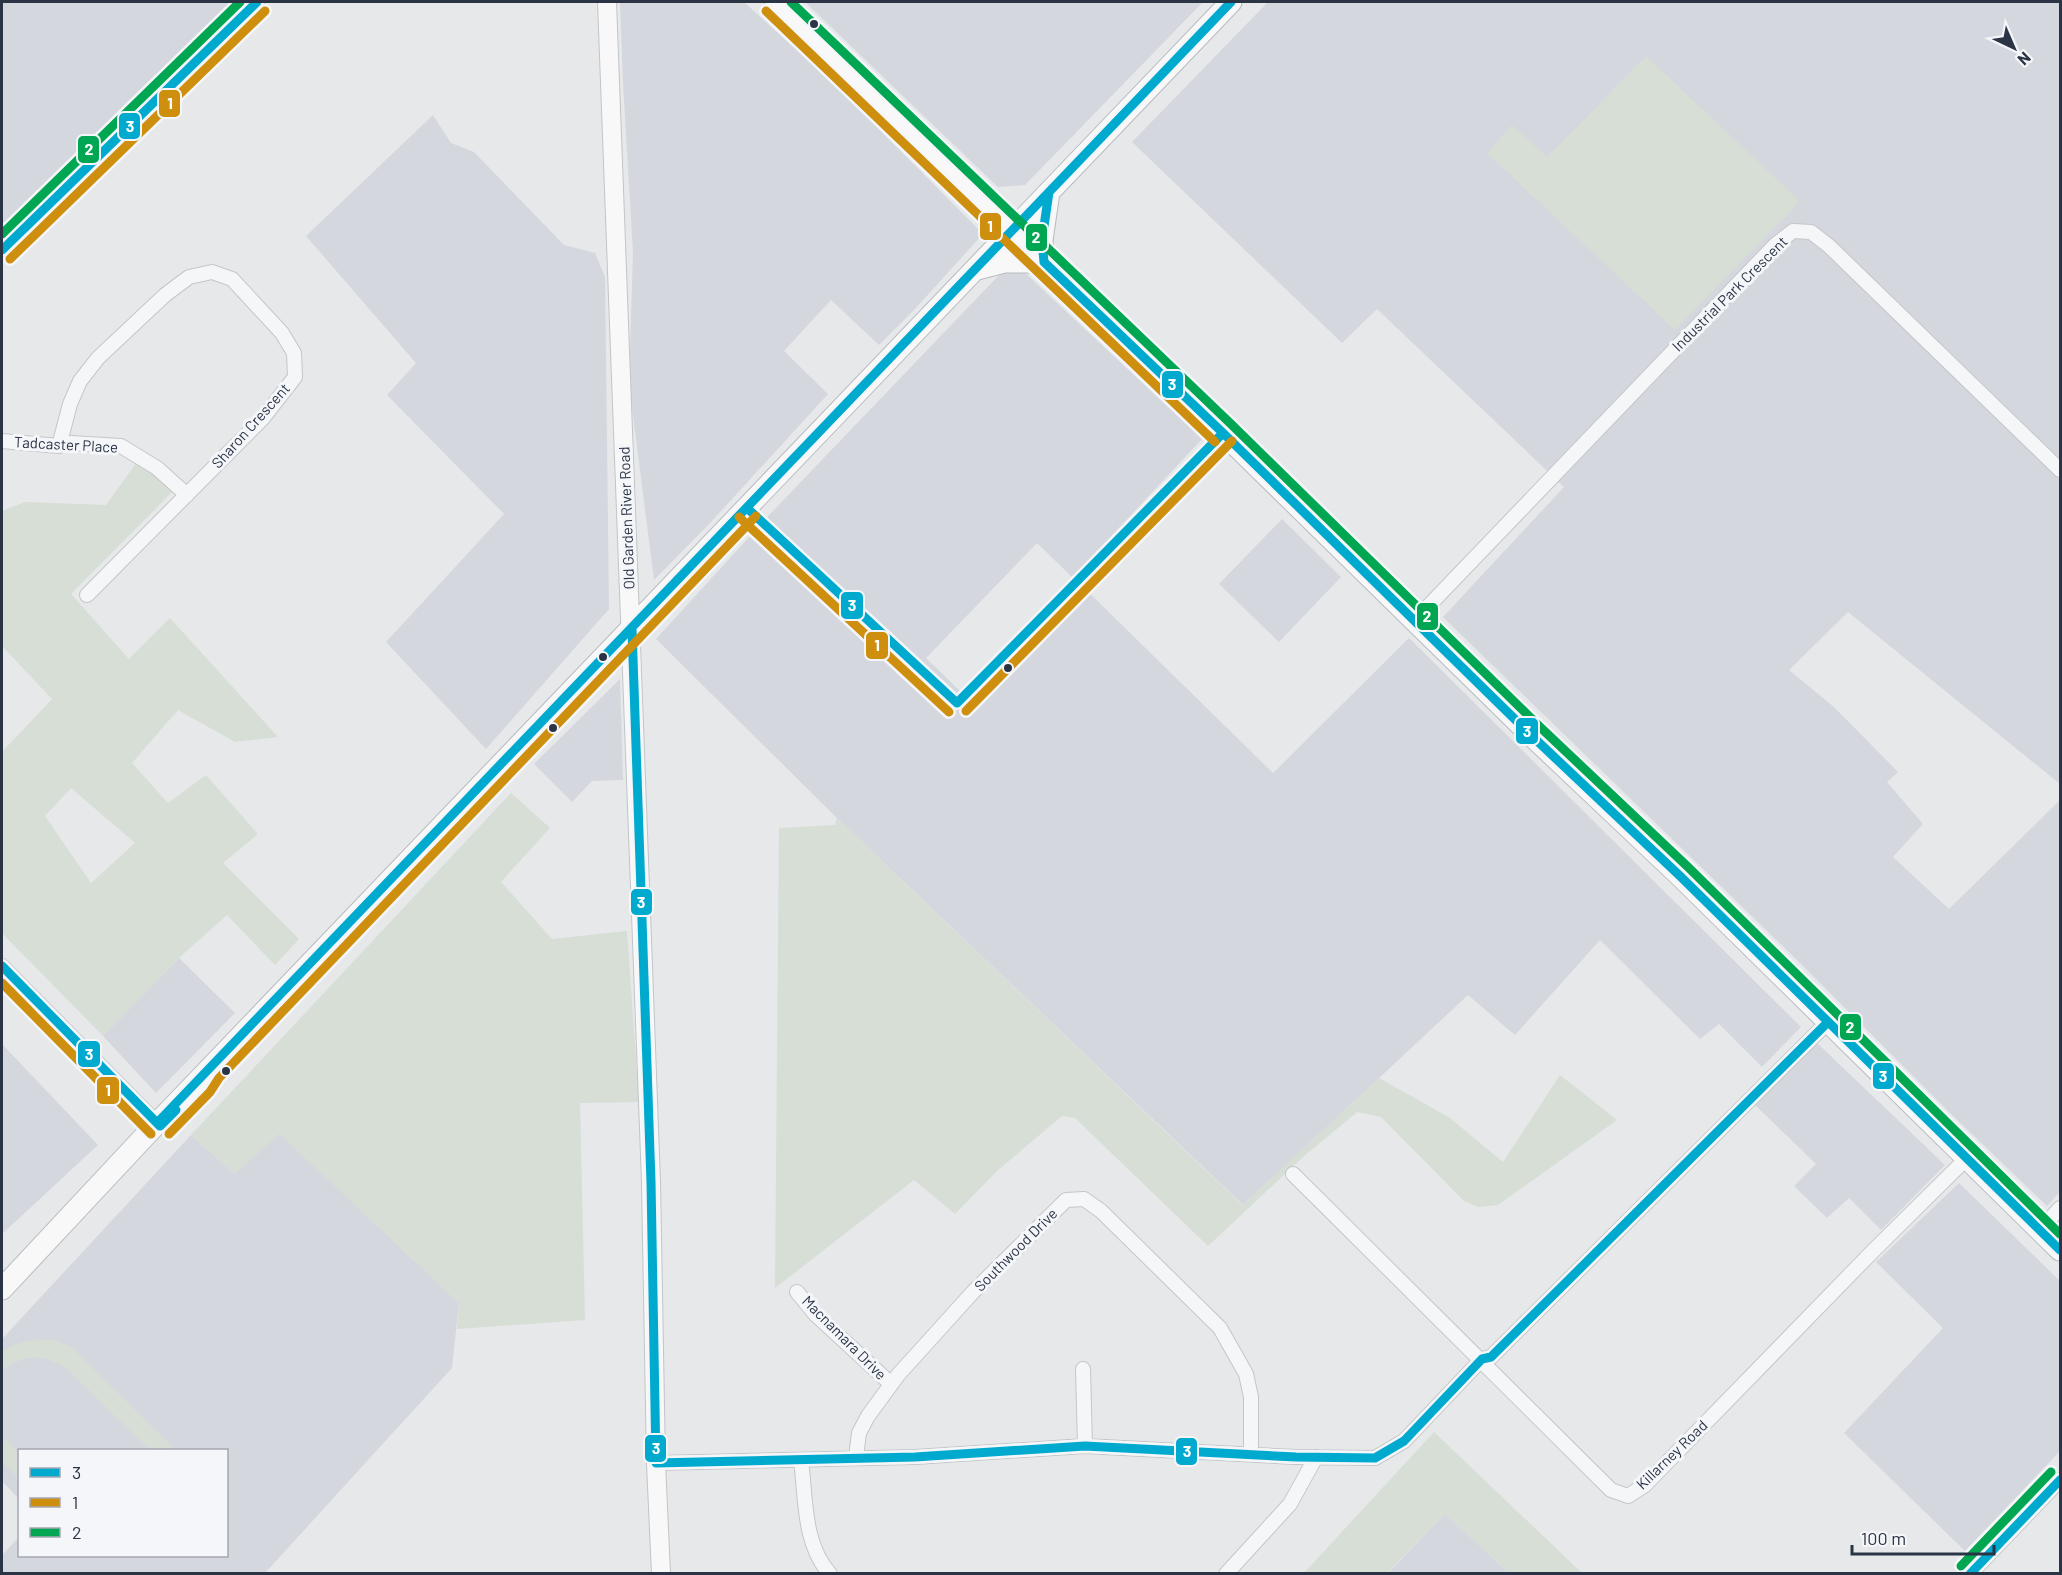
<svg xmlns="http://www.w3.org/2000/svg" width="2062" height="1575" font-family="Barlow,sans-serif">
<rect width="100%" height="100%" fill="#e6e8ea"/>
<!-- built -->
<path fill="#d4d7dd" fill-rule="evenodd" d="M 2,2 L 232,2 L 237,7 L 2,228 Z
M 620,2 L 744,2 L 835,85 L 983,234 L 914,310 L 879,345 L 831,300 L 784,351 L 828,394 L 710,523 L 654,580 L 629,384 L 633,253 L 623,83 Z
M 805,2 L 1203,2 L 1025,185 L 998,187 Z
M 1268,2 L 2060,2 L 2060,784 L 1848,612 L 1789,670 L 1834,707 L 1898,772 L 1887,782 L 1923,824 L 1893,857 L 1949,909 L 2060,800 L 2060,1192 L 2047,1206 L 1948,1111 L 1794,957 L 1443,617 L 1564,487 L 1377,309 L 1342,343 L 1132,142 Z
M 433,115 L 451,143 L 474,152 L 564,245 L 595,253 L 605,277 L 609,609 L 486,749 L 386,642 L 504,514 L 387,395 L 416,363 L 306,236 Z
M 1023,271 L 1202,439 L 1073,577 L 1273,773 L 1409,638 L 1801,1027 L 1762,1067 L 1719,1024 L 1700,1039 L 1600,940 L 1515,1035 L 1468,995 L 1243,1205 L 837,818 L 656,639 L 773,511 L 1001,273 ZM 1037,543 L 1072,577 L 960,691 L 926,658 Z
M 1282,519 L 1341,577 L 1279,642 L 1219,584 Z
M 620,679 L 623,780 L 592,781 L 572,802 L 534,764 Z
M 179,958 L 235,1013 L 156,1093 L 103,1036 Z
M 1816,1042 L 1945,1165 L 1881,1230 L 1849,1198 L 1827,1218 L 1794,1186 L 1816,1164 L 1753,1103 Z
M 2,1044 L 98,1145 L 2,1234 Z
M 279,1133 L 459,1303 L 452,1368 L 265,1573 L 2,1573 L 2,1555 L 19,1537 L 20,1556 L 226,1556 L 226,1450 L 20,1450 L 19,1499 L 2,1481 L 2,1339 L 191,1135 L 235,1174 Z
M 1959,1183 L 2060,1281 L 2060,1451 L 1965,1551 L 1844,1433 L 1943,1328 L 1876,1262 Z
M 1445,1514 L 1509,1573 L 1387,1574 Z"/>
<!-- green -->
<path fill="#d6ded6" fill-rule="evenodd" d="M 1646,56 L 1800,201 L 1675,330 L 1487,153 L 1512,125 L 1547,157 Z
M 137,462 L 174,490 L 71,594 L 129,659 L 170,618 L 278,737 L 235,742 L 178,710 L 132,763 L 168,803 L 206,775 L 258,834 L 223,863 L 299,939 L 275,965 L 227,915 L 179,958 L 103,1036 L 2,933 L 2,752 L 52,699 L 2,646 L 2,511 L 25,502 L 106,505 ZM 71,788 L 135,843 L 91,883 L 45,816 Z
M 511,793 L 550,828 L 501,882 L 552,939 L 627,931 L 639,1102 L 580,1103 L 585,1320 L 457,1329 L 459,1303 L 279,1134 L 235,1174 L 191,1135 Z
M 837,818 L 1242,1205 L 1379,1078 L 1450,1118 L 1503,1162 L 1560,1075 L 1617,1120 L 1498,1205 L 1478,1207 L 1464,1201 L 1381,1117 L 1357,1112 L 1304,1156 L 1208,1246 L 1075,1118 L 1062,1116 L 998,1170 L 955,1214 L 914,1180 L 775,1288 L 779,828 L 835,825 Z
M 34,1339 L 53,1340 L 70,1346 L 176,1450 L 150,1450 L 67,1369 C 46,1354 21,1353 2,1372 L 2,1351 L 16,1344 Z
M 1434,1432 L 1582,1573 L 1509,1573 L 1445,1514 L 1387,1573 L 1304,1573 Z
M 2,1436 L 19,1453 L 19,1479 L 2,1462 Z"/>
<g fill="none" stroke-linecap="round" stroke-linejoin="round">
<defs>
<path id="minor" d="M 2,250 L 257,2
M 2,441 L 59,446 L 71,443 L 121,446 L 157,468 L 187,495
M 59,446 L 70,404 L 80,381 L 98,358 L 165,295 L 189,277 L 212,272 L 232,279 L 282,333 L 294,353 L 295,377 L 263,418 L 87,595
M 1415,620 L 1775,245 L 1793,231 L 1811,232 L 1829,246 L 2060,470
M 2,966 L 160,1126
M 1293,1174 L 1611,1490 L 1628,1496 L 1645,1485 L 1872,1252 L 1968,1157
M 2040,1230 L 2060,1208
M 797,1292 L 815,1314 L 891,1384
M 1083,1369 L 1085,1446
M 856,1457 L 859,1433 L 868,1416 L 898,1375 L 973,1292 L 1066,1200 L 1084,1199 L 1101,1211 L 1220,1328 L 1246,1374 L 1251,1397 L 1251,1454
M 801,1460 C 806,1499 803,1544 830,1574
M 656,1463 L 915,1457 L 1085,1446 L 1296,1457 L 1375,1458 L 1404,1441 L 1482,1359 L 1491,1357 L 1828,1022
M 1226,1574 L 1290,1504 L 1316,1457
M 1970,1574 L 2060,1480"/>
<path id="major" d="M 607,2 L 651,1182 L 656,1463 L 661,1574
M 774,2 L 1012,232"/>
<path id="highway" d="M 1012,232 L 1223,433 L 1532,736 L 1680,876 L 2060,1250
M 1044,262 L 1042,240 L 1049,192
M 977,269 L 1004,262 L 1044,262
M 2,1289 L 146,1135 L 1231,2"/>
</defs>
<!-- minor casing -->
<use href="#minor" stroke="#c4c6c8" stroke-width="16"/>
<!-- major casing -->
<use href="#major" stroke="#c2c5c8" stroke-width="20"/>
<!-- highway casing -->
<use href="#highway" stroke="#b8bbbf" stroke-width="23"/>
<!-- minor -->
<use href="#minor" stroke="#f5f6f7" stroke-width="14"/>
<!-- major -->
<use href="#major" stroke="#f8f8f8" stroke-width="18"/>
<!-- highway -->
<use href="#highway" stroke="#f8f8f8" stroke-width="21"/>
<defs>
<path id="bus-1" d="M 1049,192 L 1042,240 L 1044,262 L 1223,433 L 1532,736 L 1680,876 L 2060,1250
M 2,250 L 257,2
M 747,508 L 957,703
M 632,629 L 651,1182 L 656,1463 L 915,1457 L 1085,1446 L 1296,1457 L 1375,1458 L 1404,1441 L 1482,1359 L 1491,1357 L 1828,1022
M 957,703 L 1223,433
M 2,966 L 160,1126 L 176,1110
M 157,1123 L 1231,2
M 1970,1574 L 2060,1480"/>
<path id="bus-2" d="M 766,11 L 1215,442
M 10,259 L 265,11
M 739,517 L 949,712
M 966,711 L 1232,441
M 2,983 L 151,1134
M 169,1134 L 210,1092 L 219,1078 L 756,516"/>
<path id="bus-3" d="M 791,2 L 1231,424 L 1540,727 L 1688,867 L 2060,1234
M 2,234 L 240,2
M 1961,1566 L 2051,1472"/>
</defs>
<!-- bus-1 casing -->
<use href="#bus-1" stroke="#f4f6f9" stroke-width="14"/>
<!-- bus-2 casing -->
<use href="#bus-2" stroke="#f4f6f9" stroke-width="14"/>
<!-- bus-3 casing -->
<use href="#bus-3" stroke="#f4f6f9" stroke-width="14"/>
<!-- bus-1 -->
<use href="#bus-1" stroke="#00a9ce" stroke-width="9"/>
<!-- bus-2 -->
<use href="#bus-2" stroke="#ce8f0e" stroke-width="9"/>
<!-- bus-3 -->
<use href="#bus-3" stroke="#00a651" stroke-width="9"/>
</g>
<!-- markers -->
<g fill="#2b3445" stroke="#f4f6f9" stroke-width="2">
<circle cx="814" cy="24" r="5"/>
<circle cx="603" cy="657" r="5"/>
<circle cx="1008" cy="668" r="5"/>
<circle cx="553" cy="728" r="5"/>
<circle cx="226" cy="1071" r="5"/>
</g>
<g text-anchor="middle" stroke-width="6" stroke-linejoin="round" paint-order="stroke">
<!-- street labels -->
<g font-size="15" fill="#2b3445" stroke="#f4f6f9">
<text transform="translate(1730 294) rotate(-45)" y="5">Industrial Park Crescent</text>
<text transform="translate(251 426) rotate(-48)" y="5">Sharon Crescent</text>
<text transform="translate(66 445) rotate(3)" y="5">Tadcaster Place</text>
<text transform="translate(627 518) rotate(-92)" y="5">Old Garden River Road</text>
<text transform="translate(1016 1250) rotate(-45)" y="5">Southwood Drive</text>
<text transform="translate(844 1338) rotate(45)" y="5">Macnamara Drive</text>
<text transform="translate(1672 1455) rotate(-44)" y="5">Killarney Road</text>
</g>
</g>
<g stroke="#f4f6f9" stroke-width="2">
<rect x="158" y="89" width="23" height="29" rx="6" fill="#ce8f0e"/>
<rect x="118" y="112" width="23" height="28" rx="6" fill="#00a9ce"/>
<rect x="77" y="135" width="23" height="29" rx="6" fill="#00a651"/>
<rect x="979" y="212" width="23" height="29" rx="6" fill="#ce8f0e"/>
<rect x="1025" y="223" width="23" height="29" rx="6" fill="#00a651"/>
<rect x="1161" y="370" width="23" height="29" rx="6" fill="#00a9ce"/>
<rect x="840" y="591" width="24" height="29" rx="6" fill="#00a9ce"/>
<rect x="1416" y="602" width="23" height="29" rx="6" fill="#00a651"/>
<rect x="865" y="631" width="24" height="29" rx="6" fill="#ce8f0e"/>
<rect x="1515" y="717" width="24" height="28" rx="6" fill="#00a9ce"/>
<rect x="630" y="888" width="23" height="28" rx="6" fill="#00a9ce"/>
<rect x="1839" y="1013" width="23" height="28" rx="6" fill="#00a651"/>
<rect x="77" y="1040" width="24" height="28" rx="6" fill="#00a9ce"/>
<rect x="1872" y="1062" width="23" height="28" rx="6" fill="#00a9ce"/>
<rect x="96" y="1076" width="24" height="29" rx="6" fill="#ce8f0e"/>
<rect x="644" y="1434" width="23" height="29" rx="6" fill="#00a9ce"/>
<rect x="1175" y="1437" width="23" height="29" rx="6" fill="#00a9ce"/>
</g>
<g font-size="16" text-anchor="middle" font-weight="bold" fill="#fff">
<text x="170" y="109">1</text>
<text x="130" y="132">3</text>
<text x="89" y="155">2</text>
<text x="990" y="232">1</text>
<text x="1036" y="243">2</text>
<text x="1172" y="390">3</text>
<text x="852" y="611">3</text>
<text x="1427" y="622">2</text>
<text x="877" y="651">1</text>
<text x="1527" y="737">3</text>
<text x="641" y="908">3</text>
<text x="1850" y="1033">2</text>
<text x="89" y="1060">3</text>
<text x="1883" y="1082">3</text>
<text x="108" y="1096">1</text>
<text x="656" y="1454">3</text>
<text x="1187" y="1457">3</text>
</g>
<!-- border -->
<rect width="2062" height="1575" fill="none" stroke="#2b3445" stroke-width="6"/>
<!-- legend -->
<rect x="18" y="1449" width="210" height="108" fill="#f4f6f9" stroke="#a4a8b1" stroke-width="1.5"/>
<rect x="30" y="1468" width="30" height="9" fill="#00a9ce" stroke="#a4a8b1" stroke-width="1.5"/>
<text x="72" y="1479" font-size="18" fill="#2b3445">3</text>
<rect x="30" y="1498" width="30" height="9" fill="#ce8f0e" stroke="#a4a8b1" stroke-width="1.5"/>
<text x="72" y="1509" font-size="18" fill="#2b3445">1</text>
<rect x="30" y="1528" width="30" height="9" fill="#00a651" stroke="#a4a8b1" stroke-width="1.5"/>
<text x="72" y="1539" font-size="18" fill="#2b3445">2</text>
<!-- north arrow -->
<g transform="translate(2014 48) rotate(136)" stroke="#f4f6f9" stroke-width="4.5" paint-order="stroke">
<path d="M0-4.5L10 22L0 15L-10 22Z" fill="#2b3445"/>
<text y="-9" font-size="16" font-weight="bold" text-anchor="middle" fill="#2b3445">N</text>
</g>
<!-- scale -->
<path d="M1852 1545v9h142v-9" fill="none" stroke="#2b3445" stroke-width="3"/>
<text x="1861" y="1545" font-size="18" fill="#2b3445" stroke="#f4f6f9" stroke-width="4.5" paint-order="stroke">100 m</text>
</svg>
